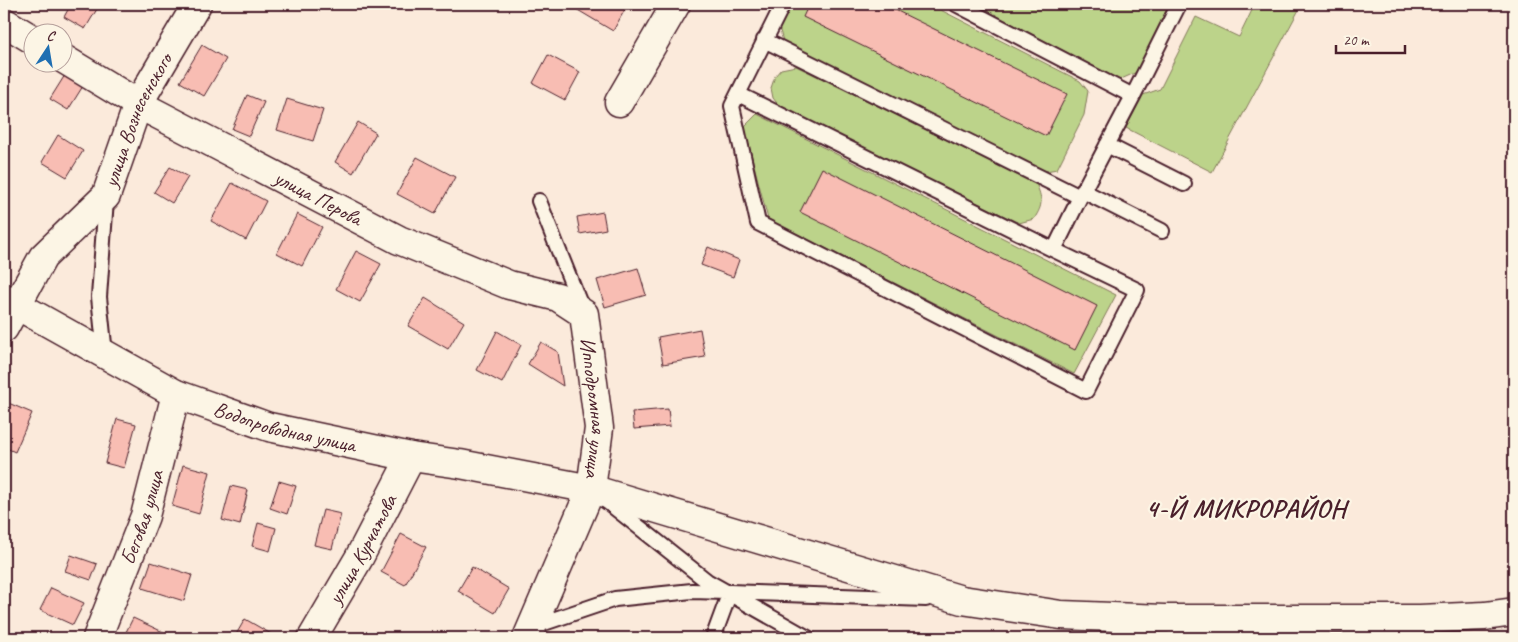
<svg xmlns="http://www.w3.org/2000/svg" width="1518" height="642" font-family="Caveat,sans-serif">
<rect width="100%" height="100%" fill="#fbeadb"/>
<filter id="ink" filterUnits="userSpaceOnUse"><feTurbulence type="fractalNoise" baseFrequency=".02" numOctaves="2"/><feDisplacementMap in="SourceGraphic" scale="10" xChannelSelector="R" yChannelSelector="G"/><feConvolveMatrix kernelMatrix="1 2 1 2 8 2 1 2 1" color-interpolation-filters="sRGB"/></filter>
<g filter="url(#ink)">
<!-- green -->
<path fill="#bcd38a" stroke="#83795a" d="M 788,4 L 929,4 L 1080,81 L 1088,91 L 1084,115 L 1057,169 L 1040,172 L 783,41 L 778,24 Z
M 984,4 L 1169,4 L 1137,72 L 1119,80 L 986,10 Z
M 1255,4 L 1302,4 L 1212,172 L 1126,128 L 1143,95 L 1160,89 L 1196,17 L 1239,37 Z
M 796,66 L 1036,183 C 1042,199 1044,204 1034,219 L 1019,223 L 780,107 L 773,98 L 771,88 L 775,76 L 781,69 Z
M 757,114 L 1116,295 L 1074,374 L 768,219 L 744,127 Z"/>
<!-- building -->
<path fill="#f8bdb3" stroke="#4a1f2b" d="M 71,4 L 100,4 L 85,29 L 64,17 Z
M 573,4 L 628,4 L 613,31 L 571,6 Z
M 809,4 L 883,4 L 1067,94 L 1046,136 L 803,17 Z
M 202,45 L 226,59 L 204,96 L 180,82 Z
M 548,55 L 580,72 L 565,100 L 533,83 Z
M 65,75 L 83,86 L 68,110 L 50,99 Z
M 247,95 L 264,102 L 249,136 L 232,129 Z
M 287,99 L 323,110 L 313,141 L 277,130 Z
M 358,122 L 376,133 L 353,173 L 335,162 Z
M 58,135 L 83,151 L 67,177 L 42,162 Z
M 417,157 L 455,177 L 435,214 L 397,194 Z
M 170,167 L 188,177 L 172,203 L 154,192 Z
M 822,168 L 1097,306 L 1075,350 L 800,212 Z
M 232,183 L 266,201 L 246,240 L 211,221 Z
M 603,212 L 606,229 L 580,234 L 577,217 Z
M 297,214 L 322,227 L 302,266 L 277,253 Z
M 708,247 L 739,260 L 733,277 L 701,265 Z
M 356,251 L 381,264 L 360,302 L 336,289 Z
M 638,268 L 646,295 L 605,307 L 597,280 Z
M 425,298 L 464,322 L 448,349 L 408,326 Z
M 700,329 L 705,357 L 663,364 L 658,337 Z
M 497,331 L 521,345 L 502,383 L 477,370 Z
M 541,342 L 558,352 L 563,386 L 528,364 Z
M 6,402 L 32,413 L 15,452 L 4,447 L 4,408 Z
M 668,409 L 670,426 L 634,429 L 632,412 Z
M 117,419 L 136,424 L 124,468 L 105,463 Z
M 183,465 L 210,472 L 199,514 L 172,506 Z
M 279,481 L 296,486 L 287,514 L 270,508 Z
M 231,486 L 248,490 L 240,525 L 222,520 Z
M 323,510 L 341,514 L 332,549 L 314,545 Z
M 258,523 L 276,528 L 270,551 L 252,546 Z
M 401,534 L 426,547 L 405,585 L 381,572 Z
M 71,555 L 97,564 L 91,580 L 65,571 Z
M 151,562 L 192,575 L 184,601 L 142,588 Z
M 472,567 L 509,589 L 495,613 L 458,591 Z
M 51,588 L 84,603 L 73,625 L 40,610 Z
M 133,618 L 176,638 L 129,638 L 124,636 Z
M 245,619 L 278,638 L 234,638 Z"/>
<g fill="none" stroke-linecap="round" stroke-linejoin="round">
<defs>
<path id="service" d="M 783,4 L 732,106 L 758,223 L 1086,391 L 1137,290 L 1054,250 L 1083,191 L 1133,96 L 1179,4
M 956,4 L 1133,96
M 764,40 L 1080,197
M 738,94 L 1054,250
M 1107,145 L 1184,184
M 1083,191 L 1162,231
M 539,201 L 582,309
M 105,354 L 99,297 L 106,199
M 605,500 L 707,581 L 808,638
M 1166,620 L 1182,638
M 532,627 L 615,599 L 692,591 L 726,592
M 713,638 L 730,592 L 926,599"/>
<g id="minor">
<path d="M 4,22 L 32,39"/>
<path id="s1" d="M 62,58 L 138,104 L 399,240 L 509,285 L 558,297 L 584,314 L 599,428 L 591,489 L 527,638"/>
<path d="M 619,102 L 676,4"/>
<path id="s2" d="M 4,298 L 176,394 L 269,427 L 411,457 L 460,464 L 591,489 L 962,600 L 1061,615 L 1164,619 L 1420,619 L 1485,616 L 1514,612"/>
<path id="s3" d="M 4,328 L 43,257 L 106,196 L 138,104 L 197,4"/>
<path id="s4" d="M 97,638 L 145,516 L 176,394"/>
<path id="s5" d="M 312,638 L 359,558 L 411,457"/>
</g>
</defs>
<!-- service casing -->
<use href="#service" stroke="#4a1f2b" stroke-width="18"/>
<!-- minor casing -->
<use href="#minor" stroke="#4a1f2b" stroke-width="31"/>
<!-- service -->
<use href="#service" stroke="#fcf5e5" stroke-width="14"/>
<!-- minor -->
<use href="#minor" stroke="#fcf5e5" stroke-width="28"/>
</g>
</g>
<g text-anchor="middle" stroke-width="4.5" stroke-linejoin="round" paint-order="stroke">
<!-- street labels -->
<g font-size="21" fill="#4a1f2b" stroke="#fcf5e5">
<text dy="7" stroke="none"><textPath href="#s3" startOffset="251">улица Вознесенского</textPath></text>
<text dy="7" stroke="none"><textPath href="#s1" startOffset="292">улица Перова</textPath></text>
<text dy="7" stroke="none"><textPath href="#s1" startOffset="678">Ипподромная улица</textPath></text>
<text dy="7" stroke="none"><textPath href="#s2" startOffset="311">Водопроводная улица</textPath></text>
<text dy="7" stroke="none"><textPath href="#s4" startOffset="129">Беговая улица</textPath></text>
<text dy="7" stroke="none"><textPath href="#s5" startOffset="102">улица Курчатова</textPath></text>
</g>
<!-- district labels -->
<g font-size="26" font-weight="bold" letter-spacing="1" fill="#4a1f2b" stroke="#fcf5e5">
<text x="1246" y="517">4-Й МИКРОРАЙОН</text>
</g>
</g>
<!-- margin -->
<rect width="1518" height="642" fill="none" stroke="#fcf5e5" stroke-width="20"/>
<rect x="10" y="10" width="1498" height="622" fill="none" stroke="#4a1f2b" stroke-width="2" filter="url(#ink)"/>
<!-- north arrow -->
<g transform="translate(48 48) rotate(12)"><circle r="24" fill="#fcf5e5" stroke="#b59f9b"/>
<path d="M0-4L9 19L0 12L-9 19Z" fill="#1f6fb2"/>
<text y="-8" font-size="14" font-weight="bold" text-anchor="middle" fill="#4a1f2b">С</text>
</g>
<!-- scale -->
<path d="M1336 45v8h69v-8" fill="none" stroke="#4a1f2b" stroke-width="2.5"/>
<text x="1343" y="45" font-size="15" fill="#4a1f2b" stroke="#fcf5e5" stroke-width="4" paint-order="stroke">20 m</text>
</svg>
